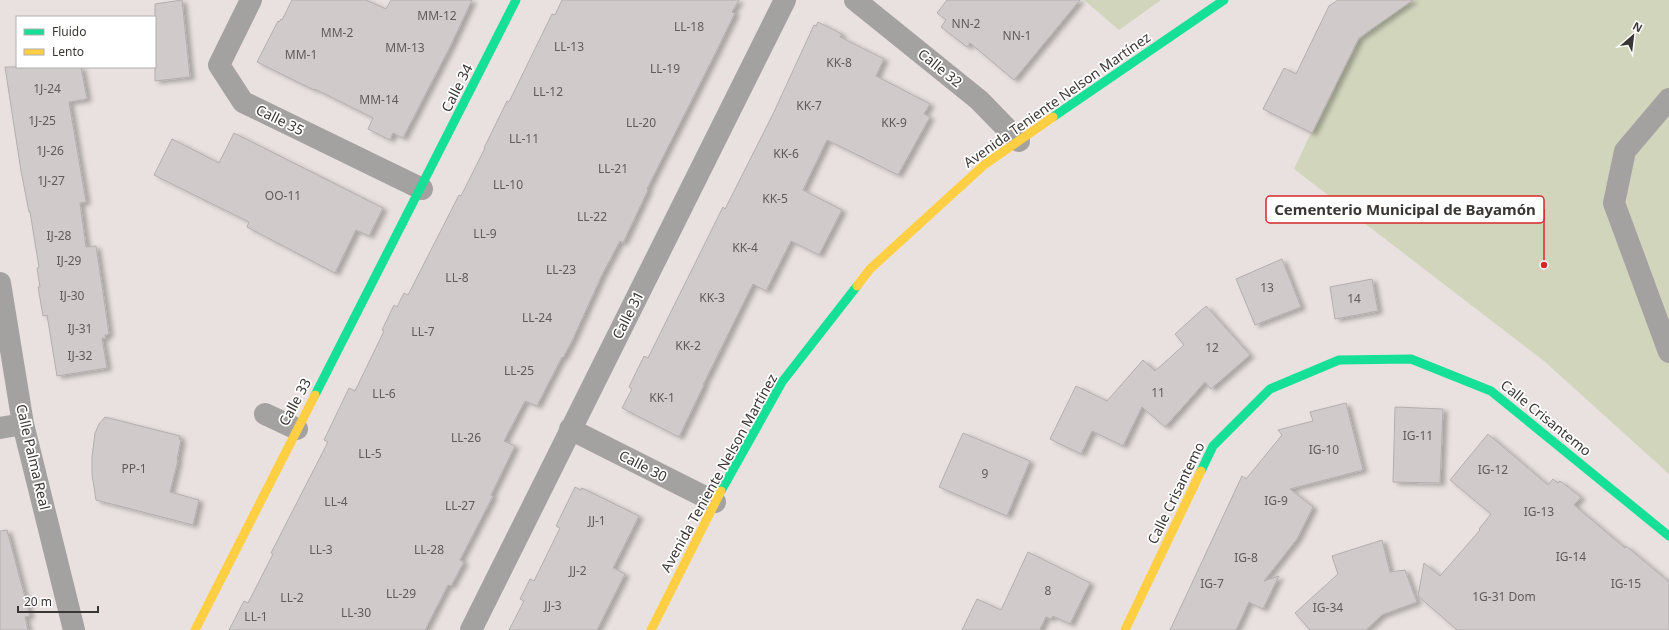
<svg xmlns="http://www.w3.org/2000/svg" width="1669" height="630" font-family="'Noto Sans',sans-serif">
<defs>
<filter id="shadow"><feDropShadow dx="4.5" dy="2.5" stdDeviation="2" flood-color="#0004"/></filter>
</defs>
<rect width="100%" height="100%" fill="#e8e1df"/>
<!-- green -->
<path fill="#d1d5bc" d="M 1084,0 L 1161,0 L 1119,30 Z
M 1407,0 L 1669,0 L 1669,474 L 1544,361 L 1294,169 L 1352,46 Z"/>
<!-- building -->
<path fill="#d0cacb" stroke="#b4aeaf" filter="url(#shadow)" d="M 182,0 L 190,77 L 155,81 L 155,4 Z
M 292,0 L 366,0 L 386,9 L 391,0 L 472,0 L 451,45 L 403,138 L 393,133 L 390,140 L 368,129 L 373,118 L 315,89 L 314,90 L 257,62 L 278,21 L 279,22 L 281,19 L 282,20 Z
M 562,0 L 739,0 L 732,12 L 735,13 L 715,54 L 647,189 L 648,190 L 623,243 L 620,241 L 602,275 L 572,341 L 563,358 L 562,357 L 537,406 L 525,401 L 504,441 L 515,446 L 491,495 L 493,496 L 460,560 L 464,562 L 451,586 L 448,585 L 425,630 L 229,630 L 244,601 L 248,603 L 273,554 L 271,553 L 328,442 L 324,440 L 349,388 L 355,391 L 384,331 L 382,330 L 394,305 L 397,307 L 404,293 L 408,295 L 459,195 L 461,196 L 485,148 L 484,148 L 507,101 L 509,102 L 552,14 L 555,15 Z
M 947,0 L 1080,0 L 1014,80 L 970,43 L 967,47 L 941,27 L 946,20 L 937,13 Z
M 1338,0 L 1413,0 L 1359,38 L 1312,133 L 1263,109 L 1284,68 L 1296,74 L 1329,6 Z
M 818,22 L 842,34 L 840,37 L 884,59 L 876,76 L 930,104 L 924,114 L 930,117 L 898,175 L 827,140 L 803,190 L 842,210 L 819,255 L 791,241 L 766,291 L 753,284 L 703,385 L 704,385 L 679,437 L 622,408 L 632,389 L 629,387 L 644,356 L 648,358 L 723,207 L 725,209 L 773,114 L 814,25 L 816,26 Z
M 5,67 L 81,67 L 87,99 L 69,102 L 86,202 L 80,203 L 86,247 L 96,246 L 105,306 L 109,334 L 105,335 L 106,338 L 102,338 L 107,368 L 57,376 L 47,315 L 43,316 L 38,287 L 40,287 L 37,268 L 39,267 L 30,212 L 29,212 L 21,171 Z
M 234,133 L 383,208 L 369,236 L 356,230 L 335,273 L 247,227 L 249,222 L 154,175 L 172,139 L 219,163 Z
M 1282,259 L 1301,307 L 1255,325 L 1236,279 Z
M 1372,279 L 1378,311 L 1335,319 L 1330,287 Z
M 1206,306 L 1250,355 L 1211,389 L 1205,382 L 1165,427 L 1142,407 L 1123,446 L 1092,431 L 1081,454 L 1050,439 L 1076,386 L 1107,401 L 1143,360 L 1155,371 L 1184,345 L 1175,334 Z
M 1346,403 L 1363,470 L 1290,489 L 1313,507 L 1297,539 L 1264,581 L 1279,576 L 1263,609 L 1249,602 L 1236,630 L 1170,630 L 1242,476 L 1246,479 L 1282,435 L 1278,430 L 1313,421 L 1310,412 Z
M 1395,407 L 1443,409 L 1440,483 L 1393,482 Z
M 105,417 L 180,436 L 179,439 L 181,440 L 177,460 L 178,460 L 170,492 L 199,500 L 193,525 L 96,500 L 92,474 L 92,457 L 95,433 L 99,424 Z
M 963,433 L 1030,461 L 1007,516 L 939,487 Z
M 1488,434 L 1548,485 L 1553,479 L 1558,483 L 1560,481 L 1581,497 L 1574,505 L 1625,548 L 1626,546 L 1669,582 L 1669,630 L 1457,630 L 1418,596 L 1424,563 L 1440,576 L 1480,530 L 1479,529 L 1491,514 L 1450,480 Z
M 575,487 L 581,490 L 582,488 L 639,516 L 613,568 L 625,574 L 597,630 L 509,630 L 524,601 L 520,599 L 530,579 L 534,581 L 560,528 L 556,526 Z
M 7,530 L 30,616 L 25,617 L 28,630 L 0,630 L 0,531 Z
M 1382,540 L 1390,572 L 1405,570 L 1417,602 L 1382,615 L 1366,630 L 1310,630 L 1295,613 L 1338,574 L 1332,556 Z
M 1028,552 L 1090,583 L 1070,624 L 1053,616 L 1051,619 L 1046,617 L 1040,629 L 1043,630 L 962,630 L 977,599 L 1001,610 Z"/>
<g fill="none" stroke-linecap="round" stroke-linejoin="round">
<!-- street -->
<path stroke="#a4a1a1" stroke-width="22" d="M 251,0 L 219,65 L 243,102 L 422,189
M 855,0 L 979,100 L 1019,141
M 1669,99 L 1625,151 L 1614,203 L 1669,352
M 0,283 L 23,424 L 74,630
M 265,414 L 297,429
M 0,428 L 23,424
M 570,429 L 715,502
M 471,630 L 785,0"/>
<!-- fast -->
<path stroke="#16e098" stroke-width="9" d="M 1053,117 L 1224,0
M 315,395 L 516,0
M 1201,471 L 1213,446 L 1270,389 L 1339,360 L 1411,359 L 1491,391 L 1669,536
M 721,491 L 782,382 L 857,286"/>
<!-- slow -->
<path stroke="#ffcf43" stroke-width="9" d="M 857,286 L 870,269 L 984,165 L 1053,117
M 195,630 L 315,395
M 651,630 L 721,491
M 1125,630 L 1201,471"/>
</g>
<g text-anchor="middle" stroke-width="3.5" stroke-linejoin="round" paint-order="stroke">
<!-- number labels -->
<g font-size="12" fill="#605c5a">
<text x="437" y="20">MM-12</text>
<text x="966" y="28">NN-2</text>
<text x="689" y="31">LL-18</text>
<text x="337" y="37">MM-2</text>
<text x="1017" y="40">NN-1</text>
<text x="569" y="51">LL-13</text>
<text x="405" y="52">MM-13</text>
<text x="301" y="59">MM-1</text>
<text x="839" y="67">KK-8</text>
<text x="665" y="73">LL-19</text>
<text x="47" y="93">1J-24</text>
<text x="548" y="96">LL-12</text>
<text x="379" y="104">MM-14</text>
<text x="809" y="110">KK-7</text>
<text x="42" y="125">1J-25</text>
<text x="641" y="127">LL-20</text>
<text x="894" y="127">KK-9</text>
<text x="524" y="143">LL-11</text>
<text x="50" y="155">1J-26</text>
<text x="786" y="158">KK-6</text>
<text x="613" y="173">LL-21</text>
<text x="51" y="185">1J-27</text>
<text x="508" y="189">LL-10</text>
<text x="283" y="200">OO-11</text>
<text x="775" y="203">KK-5</text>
<text x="592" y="221">LL-22</text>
<text x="485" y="238">LL-9</text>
<text x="59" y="240">IJ-28</text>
<text x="745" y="252">KK-4</text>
<text x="69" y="265">IJ-29</text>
<text x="561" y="274">LL-23</text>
<text x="457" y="282">LL-8</text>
<text x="1267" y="292">13</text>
<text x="72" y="300">IJ-30</text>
<text x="712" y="302">KK-3</text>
<text x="1354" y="303">14</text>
<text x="537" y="322">LL-24</text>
<text x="80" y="333">IJ-31</text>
<text x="423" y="336">LL-7</text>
<text x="688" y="350">KK-2</text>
<text x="1212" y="352">12</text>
<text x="80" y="360">IJ-32</text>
<text x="519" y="375">LL-25</text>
<text x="1158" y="397">11</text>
<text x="384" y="398">LL-6</text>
<text x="662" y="402">KK-1</text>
<text x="1418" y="440">IG-11</text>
<text x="466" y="442">LL-26</text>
<text x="1324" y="454">IG-10</text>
<text x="370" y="458">LL-5</text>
<text x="134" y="473">PP-1</text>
<text x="1493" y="474">IG-12</text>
<text x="985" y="478">9</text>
<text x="1276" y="505">IG-9</text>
<text x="336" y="506">LL-4</text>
<text x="460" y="510">LL-27</text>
<text x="1539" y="516">IG-13</text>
<text x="597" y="525">JJ-1</text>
<text x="321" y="554">LL-3</text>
<text x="429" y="554">LL-28</text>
<text x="1571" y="561">IG-14</text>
<text x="1246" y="562">IG-8</text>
<text x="578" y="575">JJ-2</text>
<text x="1212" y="588">IG-7</text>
<text x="1626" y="588">IG-15</text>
<text x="1048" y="595">8</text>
<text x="401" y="598">LL-29</text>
<text x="1504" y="601">1G-31 Dom</text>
<text x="292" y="602">LL-2</text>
<text x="553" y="610">JJ-3</text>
<text x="1328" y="612">IG-34</text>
<text x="356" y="617">LL-30</text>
<text x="256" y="621">LL-1</text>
</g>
<!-- street labels -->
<g font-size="14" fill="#3a3634" stroke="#fff">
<text transform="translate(940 68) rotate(39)" y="5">Calle 32</text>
<text transform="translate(457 88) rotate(-63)" y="5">Calle 34</text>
<text transform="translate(1057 100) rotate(-35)" y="5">Avenida Teniente Nelson Martínez</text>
<text transform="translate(280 120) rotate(26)" y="5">Calle 35</text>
<text transform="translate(628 315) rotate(-63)" y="5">Calle 31</text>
<text transform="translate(295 402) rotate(-62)" y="5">Calle 33</text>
<text transform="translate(1546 418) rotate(39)" y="5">Calle Crisantemo</text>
<text transform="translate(33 457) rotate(77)" y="5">Calle Palma Real</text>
<text transform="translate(643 466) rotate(27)" y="5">Calle 30</text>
<text transform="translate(719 473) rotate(-61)" y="5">Avenida Teniente Nelson Martínez</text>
<text transform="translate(1176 493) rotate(-64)" y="5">Calle Crisantemo</text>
</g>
</g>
<!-- callouts -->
<path fill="none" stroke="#d62828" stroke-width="1.5" d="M1544 265L1544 209"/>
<circle fill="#d62828" stroke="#fff" stroke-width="1.5" cx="1544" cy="265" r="4"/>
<rect fill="#fff" stroke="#d62828" stroke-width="1.5" x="1266" y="196" width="278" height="27" rx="4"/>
<g font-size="15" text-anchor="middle" font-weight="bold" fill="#3a3634">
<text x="1405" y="215">Cementerio Municipal de Bayamón</text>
</g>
<!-- legend -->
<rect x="16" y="16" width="140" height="52" fill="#ffffff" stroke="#b0afae"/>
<rect x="24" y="29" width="20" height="6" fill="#16e098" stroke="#b0afae"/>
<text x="52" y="36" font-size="12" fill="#3a3634">Fluido</text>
<rect x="24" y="49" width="20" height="6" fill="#ffcf43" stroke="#b0afae"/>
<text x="52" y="56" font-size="12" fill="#3a3634">Lento</text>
<!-- north arrow -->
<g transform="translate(1633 36) rotate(28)" stroke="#ffffff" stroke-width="3" paint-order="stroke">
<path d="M0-3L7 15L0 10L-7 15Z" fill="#3a3634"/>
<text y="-6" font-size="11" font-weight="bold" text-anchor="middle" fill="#3a3634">N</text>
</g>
<!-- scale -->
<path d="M18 606v6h80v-6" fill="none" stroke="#3a3634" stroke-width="2"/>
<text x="24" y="606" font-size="12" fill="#3a3634" stroke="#ffffff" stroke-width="3" paint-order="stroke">20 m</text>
</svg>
